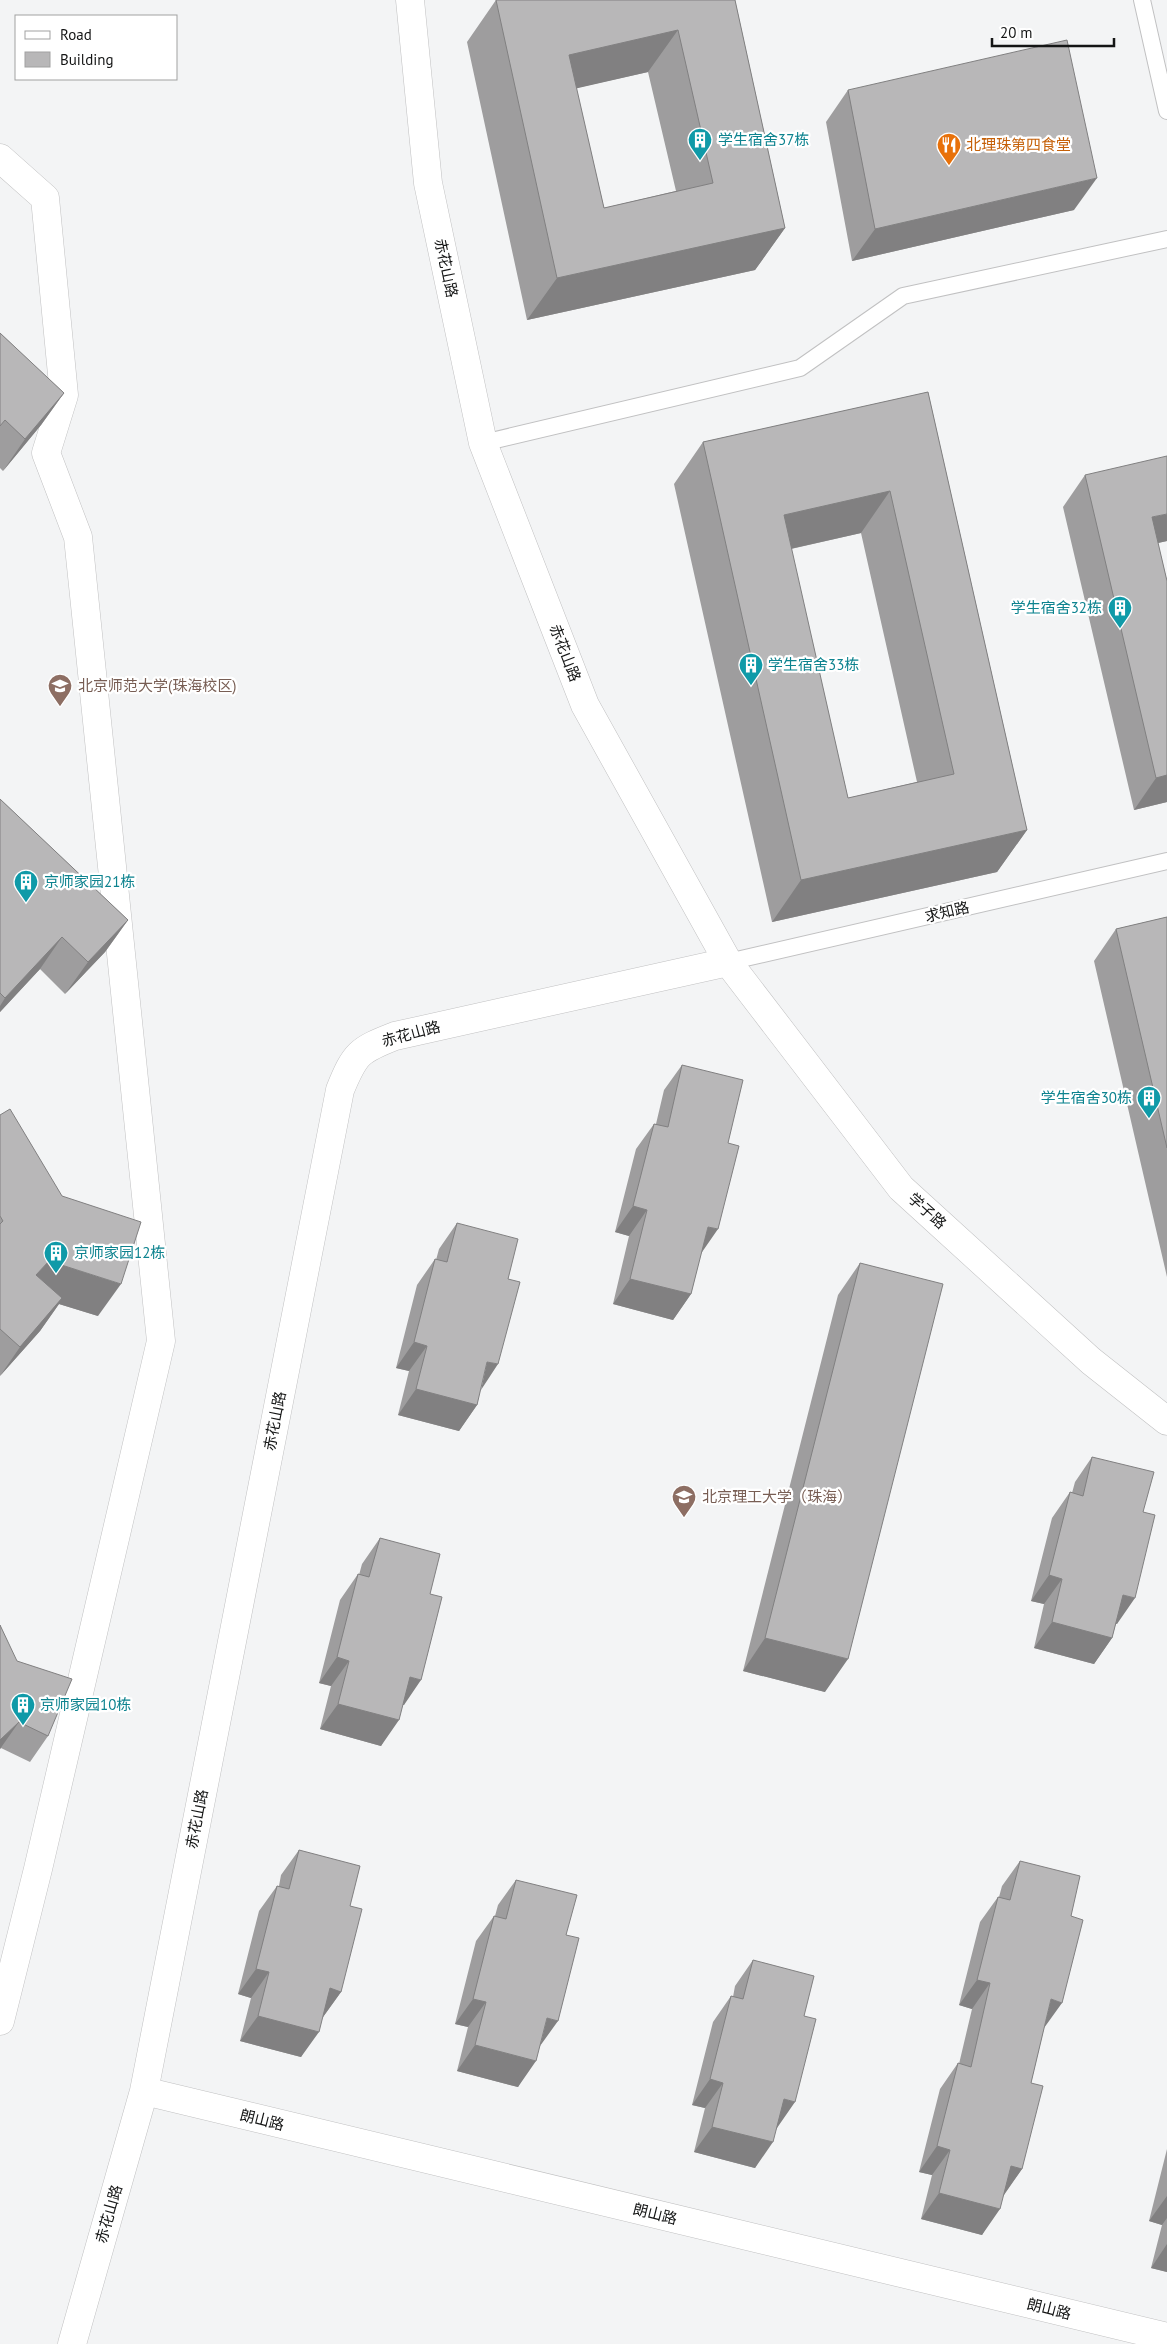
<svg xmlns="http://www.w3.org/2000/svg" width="1167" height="2344" font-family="'PT Sans','Noto Sans SC',sans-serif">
<rect width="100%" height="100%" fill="#f3f4f5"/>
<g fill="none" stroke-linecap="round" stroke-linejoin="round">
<defs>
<path id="service" d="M 1142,0 L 1167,111
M 483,443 L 800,368 L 903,296 L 1167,239
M 728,962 L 1167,861"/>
<path id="minor" d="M 410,0 L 428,183 L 483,443 L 585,705 L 728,962 L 901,1188 L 1091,1361 L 1167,1421
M 0,158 L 45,198 L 64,395 L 46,453 L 78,537 L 161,1341 L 38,1869 L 0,2021
M 144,2091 L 1167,2337
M 72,2344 L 144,2091 L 340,1090 C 355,1053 359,1050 395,1036 L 728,962"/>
</defs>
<!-- service casing -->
<use href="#service" stroke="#c1c1c2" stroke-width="18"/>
<!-- minor casing -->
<use href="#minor" stroke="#c1c1c2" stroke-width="29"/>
<!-- service -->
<use href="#service" stroke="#fff" stroke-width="16"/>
<!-- minor -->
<use href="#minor" stroke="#fff" stroke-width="28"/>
</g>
<!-- wall -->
<path fill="#9e9d9e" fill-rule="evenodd" d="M 496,0 L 735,0 L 785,228 L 755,270 L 527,320 L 467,42 ZM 648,72 L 676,191 L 604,208 L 576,88 Z
M 848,90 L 1074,210 L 852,261 L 826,122 Z
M 0,333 L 64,393 L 41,425 L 3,471 L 0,468 Z
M 928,392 L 1027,830 L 997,872 L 772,922 L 674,484 L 703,442 ZM 861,533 L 917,782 L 848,798 L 791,549 Z
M 1085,475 L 1167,541 L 1158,543 L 1167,581 L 1167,802 L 1134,810 L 1063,507 Z
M 0,799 L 128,920 L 105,952 L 65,994 L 40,969 L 0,1012 Z
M 1167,917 L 1167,1277 L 1094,961 L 1116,929 Z
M 682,1065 L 728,1143 L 691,1294 L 673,1320 L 613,1304 L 629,1236 L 615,1232 L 636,1149 L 654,1124 L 656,1124 L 664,1090 Z
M 0,1115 L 98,1316 L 59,1304 L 40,1331 L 0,1376 Z
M 457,1223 L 480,1390 L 477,1405 L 459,1431 L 398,1415 L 409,1371 L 396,1368 L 417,1285 L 435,1259 L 436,1260 L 439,1249 Z
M 860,1263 L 825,1692 L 743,1671 L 838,1295 Z
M 1092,1457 L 1143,1512 L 1117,1624 L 1116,1623 L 1112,1638 L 1094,1664 L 1034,1648 L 1044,1604 L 1031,1601 L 1052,1518 L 1070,1492 L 1072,1493 L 1075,1482 Z
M 380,1538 L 430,1594 L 404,1705 L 403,1705 L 381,1746 L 320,1729 L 331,1686 L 319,1683 L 340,1600 L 358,1574 L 359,1575 L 362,1564 Z
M 0,1625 L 48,1736 L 30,1762 L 1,1748 L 0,1749 Z
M 299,1850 L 350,1906 L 341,1992 L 323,2017 L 301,2057 L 240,2041 L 251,1998 L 238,1994 L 259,1911 L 277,1886 L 279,1886 L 281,1875 Z
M 1020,1861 L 1044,2028 L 1031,2083 L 1022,2169 L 1004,2194 L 982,2235 L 921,2219 L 932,2175 L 919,2172 L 940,2089 L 958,2063 L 959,2064 L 972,2009 L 959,2005 L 980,1922 L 998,1897 L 999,1897 L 1002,1886 Z
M 516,1880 L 566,1935 L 540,2046 L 518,2087 L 457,2071 L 468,2027 L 455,2024 L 476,1941 L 494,1916 L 495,1916 L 498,1905 Z
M 753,1960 L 777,2128 L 755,2168 L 694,2152 L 705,2108 L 692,2105 L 713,2022 L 731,1996 L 733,1997 L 735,1986 Z
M 1167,2149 L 1167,2272 L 1151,2268 L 1162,2225 L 1149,2221 Z"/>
<!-- shaded-wall -->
<path fill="#818081" d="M 678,30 L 648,72 L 539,97 L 569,55 Z
M 1097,178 L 1074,210 L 852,261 L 875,229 Z
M 785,228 L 755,270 L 527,320 L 557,278 Z
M 64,393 L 41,425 L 3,471 L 25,439 Z
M 890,491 L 861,533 L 754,557 L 784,515 Z
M 1167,514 L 1167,541 L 1130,549 L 1152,517 Z
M 1167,775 L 1167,802 L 1134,810 L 1156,778 Z
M 1027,830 L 997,872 L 772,922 L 801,880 Z
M 128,920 L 105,952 L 65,994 L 88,962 Z
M 62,937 L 40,969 L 0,1012 L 0,1006 L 5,998 Z
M 633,1206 L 647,1210 L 629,1236 L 615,1232 Z
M 708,1227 L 718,1229 L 700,1255 Z
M 49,1261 L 121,1284 L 98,1316 L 59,1304 L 40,1331 L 0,1376 L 20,1347 L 36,1275 Z
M 630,1279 L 691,1294 L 673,1320 L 613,1304 Z
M 414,1342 L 427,1346 L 409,1371 L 396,1368 Z
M 487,1362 L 498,1364 L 481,1390 Z
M 416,1389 L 477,1405 L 459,1431 L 398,1415 Z
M 1049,1575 L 1062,1579 L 1044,1604 L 1031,1601 Z
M 1123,1595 L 1135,1598 L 1117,1624 L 1105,1621 Z
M 1052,1622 L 1112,1638 L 1094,1664 L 1034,1648 Z
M 765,1638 L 848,1659 L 825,1692 L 743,1671 Z
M 337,1657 L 349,1661 L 331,1686 L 319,1683 Z
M 410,1677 L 421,1680 L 404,1705 L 392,1703 Z
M 338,1704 L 399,1720 L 381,1746 L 320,1729 Z
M 19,1722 L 0,1749 L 0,1740 Z
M 256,1969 L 269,1972 L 251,1998 L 238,1994 Z
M 977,1980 L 990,1983 L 972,2009 L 959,2005 Z
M 330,1988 L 341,1992 L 323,2017 L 312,2014 Z
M 473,1999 L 486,2002 L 468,2027 L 455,2024 Z
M 1051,1999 L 1062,2003 L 1044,2028 Z
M 258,2016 L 319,2032 L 301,2057 L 240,2041 Z
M 547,2018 L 558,2021 L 540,2046 Z
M 475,2045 L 536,2061 L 518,2087 L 457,2071 Z
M 710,2079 L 723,2083 L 705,2108 L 692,2105 Z
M 784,2099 L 795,2102 L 777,2128 L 766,2124 Z
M 712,2127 L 773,2142 L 755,2168 L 694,2152 Z
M 937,2146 L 950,2150 L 932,2175 L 919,2172 Z
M 1011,2166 L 1022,2169 L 1004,2195 L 993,2191 Z
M 939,2193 L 1000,2209 L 982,2235 L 921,2219 Z
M 1167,2196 L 1167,2218 L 1162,2225 L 1149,2221 Z
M 1167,2244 L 1167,2272 L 1151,2268 Z"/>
<!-- building -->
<path fill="#b8b7b8" stroke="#818081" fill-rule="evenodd" d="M 496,0 L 735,0 L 785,228 L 557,278 ZM 678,30 L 713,183 L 604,208 L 569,55 Z
M 1067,40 L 1097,178 L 875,229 L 848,90 Z
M 0,333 L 64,393 L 25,439 L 5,420 L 0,426 Z
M 928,392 L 1027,830 L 801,880 L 703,442 ZM 890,491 L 954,774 L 848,798 L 784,515 Z
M 1167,456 L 1167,514 L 1152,517 L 1167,581 L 1167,775 L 1156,778 L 1085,475 Z
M 0,799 L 128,920 L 88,962 L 62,937 L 5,998 L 0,993 Z
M 1167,917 L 1167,1148 L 1116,929 Z
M 682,1065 L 743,1080 L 728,1143 L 739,1146 L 718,1229 L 708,1227 L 691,1294 L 630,1279 L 647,1210 L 633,1206 L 654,1124 L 668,1127 Z
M 10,1109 L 62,1196 L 141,1222 L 121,1284 L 49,1261 L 36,1275 L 62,1298 L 20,1347 L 0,1329 L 0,1224 L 3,1221 L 0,1216 L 0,1115 Z
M 457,1223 L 518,1239 L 508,1279 L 520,1282 L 498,1364 L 487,1362 L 477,1405 L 416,1389 L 427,1346 L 414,1342 L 435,1259 L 447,1262 Z
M 860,1263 L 943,1284 L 848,1659 L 765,1638 Z
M 1092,1457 L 1154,1472 L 1143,1512 L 1155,1515 L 1135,1598 L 1123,1595 L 1112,1638 L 1052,1622 L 1062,1579 L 1049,1575 L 1070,1492 L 1083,1496 Z
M 380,1538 L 440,1554 L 430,1594 L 442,1597 L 421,1680 L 410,1677 L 399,1720 L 338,1704 L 349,1661 L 337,1657 L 358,1574 L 369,1577 Z
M 0,1625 L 17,1661 L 72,1679 L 48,1736 L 19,1722 L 0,1740 Z
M 299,1850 L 360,1866 L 350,1906 L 362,1909 L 341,1992 L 330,1988 L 319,2032 L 258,2016 L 269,1972 L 256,1969 L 277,1886 L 289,1889 Z
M 1020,1861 L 1080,1876 L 1071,1916 L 1083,1920 L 1062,2003 L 1051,1999 L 1031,2083 L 1043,2086 L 1022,2169 L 1011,2166 L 1000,2209 L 939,2193 L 950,2150 L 937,2146 L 958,2063 L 971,2067 L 990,1983 L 977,1980 L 998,1897 L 1010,1900 Z
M 516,1880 L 577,1895 L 566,1935 L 579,1938 L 558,2021 L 547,2018 L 536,2061 L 475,2045 L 486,2002 L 473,1999 L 494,1916 L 506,1919 Z
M 753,1960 L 814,1976 L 804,2016 L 816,2019 L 795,2102 L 784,2099 L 773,2142 L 712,2127 L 723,2083 L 710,2079 L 731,1996 L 743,1999 Z"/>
<!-- icons -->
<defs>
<symbol id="building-pin" viewBox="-11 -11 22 30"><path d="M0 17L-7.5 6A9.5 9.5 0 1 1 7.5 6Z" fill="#0f9aa8" stroke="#fff"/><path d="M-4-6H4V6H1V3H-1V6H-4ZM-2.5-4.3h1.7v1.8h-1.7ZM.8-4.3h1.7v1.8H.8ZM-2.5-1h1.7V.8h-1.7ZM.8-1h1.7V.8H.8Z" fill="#fff"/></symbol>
<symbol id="restaurant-pin" viewBox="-11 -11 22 30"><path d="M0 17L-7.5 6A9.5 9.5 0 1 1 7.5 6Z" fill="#e8710a" stroke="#fff"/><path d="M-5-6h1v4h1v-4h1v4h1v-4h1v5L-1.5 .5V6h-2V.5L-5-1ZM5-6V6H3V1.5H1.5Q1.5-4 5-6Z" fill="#fff"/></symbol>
<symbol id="university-pin" viewBox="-11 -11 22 30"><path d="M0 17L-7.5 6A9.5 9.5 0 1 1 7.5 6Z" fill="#8d6e63" stroke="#fff"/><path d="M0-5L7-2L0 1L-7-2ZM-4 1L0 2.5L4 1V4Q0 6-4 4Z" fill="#fff"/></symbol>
</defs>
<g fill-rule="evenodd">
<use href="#building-pin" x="686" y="126" width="28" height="38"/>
<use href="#restaurant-pin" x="935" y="131" width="28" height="38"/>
<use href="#building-pin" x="1106" y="594" width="28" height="38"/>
<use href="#building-pin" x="737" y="651" width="28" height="38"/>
<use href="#university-pin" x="46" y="672" width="28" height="38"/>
<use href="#building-pin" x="12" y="868" width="28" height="38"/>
<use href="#building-pin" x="1135" y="1084" width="28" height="38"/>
<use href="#building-pin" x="42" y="1239" width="28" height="38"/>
<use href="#university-pin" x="670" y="1483" width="28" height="38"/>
<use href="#building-pin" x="9" y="1691" width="28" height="38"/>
</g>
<g text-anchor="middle" stroke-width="4.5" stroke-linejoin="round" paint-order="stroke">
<!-- culture labels -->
<g font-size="15" fill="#0d838f" stroke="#fff" text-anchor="start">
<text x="718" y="145">学生宿舍37栋</text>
<text x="1102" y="613" text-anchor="end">学生宿舍32栋</text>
<text x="768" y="670">学生宿舍33栋</text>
<text x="44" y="887">京师家园21栋</text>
<text x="1132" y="1103" text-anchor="end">学生宿舍30栋</text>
<text x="74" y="1258">京师家园12栋</text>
<text x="40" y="1710">京师家园10栋</text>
</g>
<!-- food labels -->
<g font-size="15" fill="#c56008" stroke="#fff" text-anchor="start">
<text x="966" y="150">北理珠第四食堂</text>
</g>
<!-- street labels -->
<g font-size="15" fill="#141515" stroke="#fff">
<text transform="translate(446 268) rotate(78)" y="5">赤花山路</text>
<text transform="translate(565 653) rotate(69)" y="5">赤花山路</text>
<text transform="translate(947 912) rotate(-13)" y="5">求知路</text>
<text transform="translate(411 1034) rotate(-15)" y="5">赤花山路</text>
<text transform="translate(927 1211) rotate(42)" y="5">学子路</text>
<text transform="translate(275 1421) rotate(-79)" y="5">赤花山路</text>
<text transform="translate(197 1819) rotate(-79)" y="5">赤花山路</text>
<text transform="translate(262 2120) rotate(14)" y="5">朗山路</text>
<text transform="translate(109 2214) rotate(-74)" y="5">赤花山路</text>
<text transform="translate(655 2214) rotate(14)" y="5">朗山路</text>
<text transform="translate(1049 2309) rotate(14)" y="5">朗山路</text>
</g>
<!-- education labels -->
<g font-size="15" fill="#785e54" stroke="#fff" text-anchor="start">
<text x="78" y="691">北京师范大学(珠海校区)</text>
<text x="702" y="1502">北京理工大学（珠海）</text>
</g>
</g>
<!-- legend -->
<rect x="15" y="15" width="162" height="65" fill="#ffffff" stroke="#a1a1a1"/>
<rect x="25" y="31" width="25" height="8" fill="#ffffff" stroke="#a1a1a1"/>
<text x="60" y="40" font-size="15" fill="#141515">Road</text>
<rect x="25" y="52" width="25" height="15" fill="#b8b7b8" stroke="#a1a1a1"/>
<text x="60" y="65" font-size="15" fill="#141515">Building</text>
<!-- scale -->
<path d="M992 38v8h122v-8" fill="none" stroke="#141515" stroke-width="2.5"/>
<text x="1000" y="38" font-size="15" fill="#141515" stroke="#ffffff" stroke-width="4" paint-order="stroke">20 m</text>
</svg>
